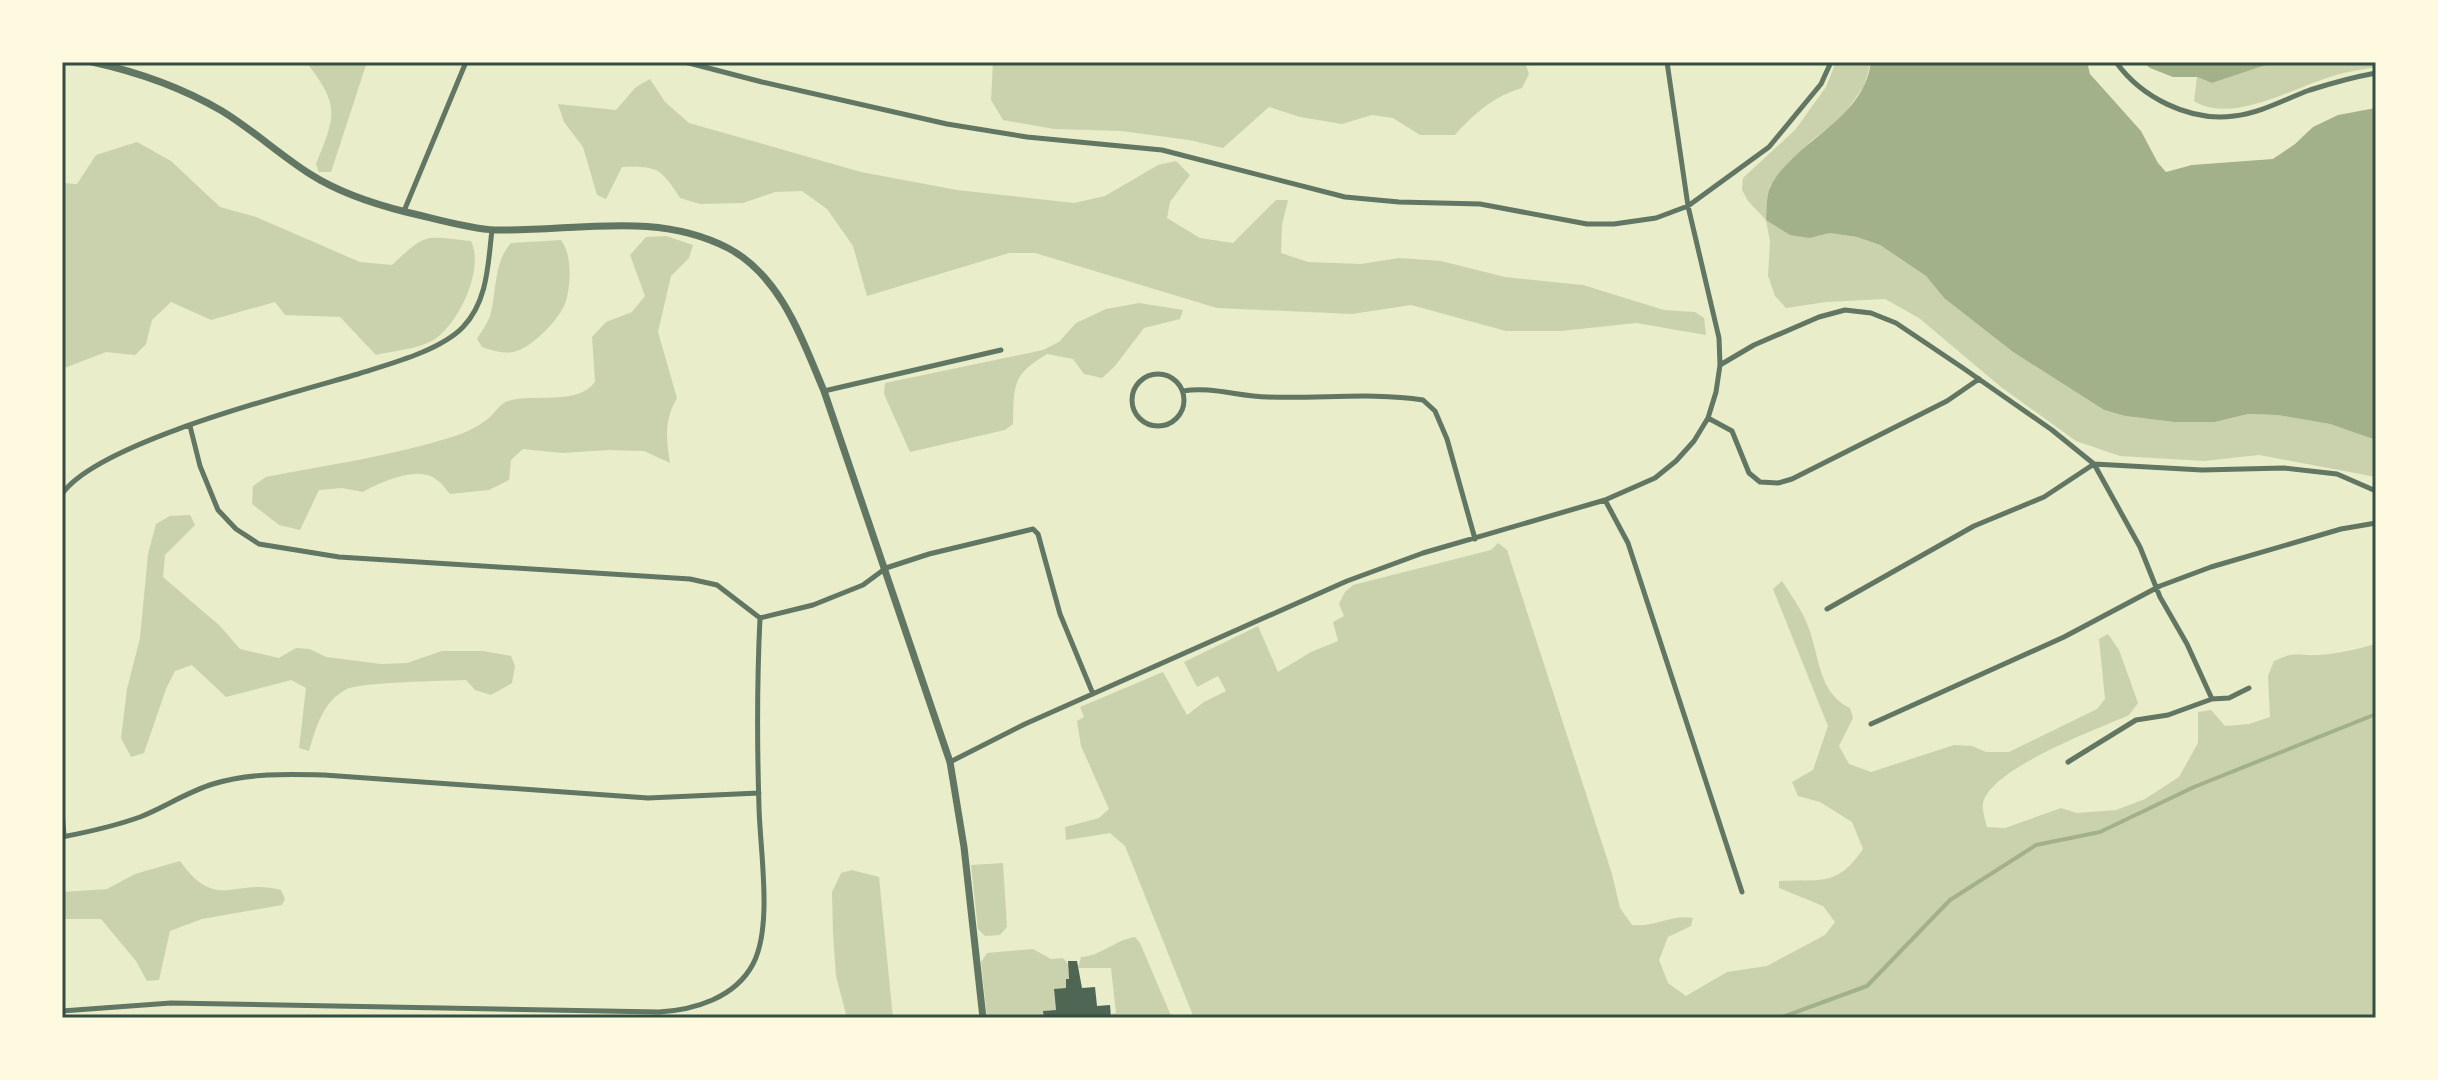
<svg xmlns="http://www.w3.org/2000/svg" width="2438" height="1080" font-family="Montserrat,sans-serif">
<rect width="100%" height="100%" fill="#e9edc9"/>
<!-- green -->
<path fill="#cad2ad" d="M 306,62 L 367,62 L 331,172 L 319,172 L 316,164 C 336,115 340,105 306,62 Z
M 993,62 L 1525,62 L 1529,74 L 1522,88 C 1496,95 1473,114 1455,135 L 1420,135 L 1393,118 L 1372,115 L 1342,124 L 1300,117 L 1269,107 L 1223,148 L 1189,140 L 1121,131 L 1054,129 L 1003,120 L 991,100 Z
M 1836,62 L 1871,62 L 1864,86 L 1841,119 L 1811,141 L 1770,186 L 1767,220 L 1810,238 L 1830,233 L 1857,237 L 1880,245 L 1926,276 L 1944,298 L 2013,352 L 2104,410 L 2125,416 L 2174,422 L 2215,422 L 2248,414 L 2277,415 L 2330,424 L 2376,440 L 2376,477 L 2259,455 L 2204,461 L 2120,456 L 2076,441 L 2001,387 L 1919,318 L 1885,299 L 1826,302 L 1786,308 L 1775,296 L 1768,276 L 1770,242 L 1766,220 L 1748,201 L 1742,190 L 1743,178 L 1795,130 L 1826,87 Z
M 2275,62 L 2376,62 L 2376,67 C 2360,70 2342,72 2327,78 C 2289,90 2231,124 2194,101 L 2197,77 L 2212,83 Z
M 650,79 L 665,102 L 689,123 L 861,172 L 957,190 L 1074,203 L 1105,196 L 1158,165 L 1176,161 L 1190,175 L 1170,202 L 1167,218 L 1200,238 L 1233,243 L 1276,200 L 1288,200 L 1282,225 L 1281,253 L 1308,262 L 1361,264 L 1399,258 L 1441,261 L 1505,277 L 1583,285 L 1664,310 L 1695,312 L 1704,318 L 1706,335 L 1636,323 L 1561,331 L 1506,331 L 1411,305 L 1352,314 L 1217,308 L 1035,253 L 1009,253 L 867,296 L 853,246 L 827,209 L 802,191 L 775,192 L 743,203 L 700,204 L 680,198 C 661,168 657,166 622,167 L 606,199 L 597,195 L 583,147 L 564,122 L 558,104 L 616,110 L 636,87 Z
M 137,142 L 171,161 L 220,207 L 256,217 L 360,262 L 392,265 C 427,232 424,236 471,241 C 485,269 458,326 432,341 C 416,349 393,351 376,355 L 340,317 L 285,315 L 275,302 L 211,320 L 171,302 L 152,320 L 146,344 L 135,355 L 106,352 L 62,369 L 62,183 L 77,184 L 96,155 Z
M 666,236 L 693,245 L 689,258 L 671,276 L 658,332 L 677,398 C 664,420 666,438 670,463 L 644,451 L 608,450 L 562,453 L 523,449 L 511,460 L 509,480 L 489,490 L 450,494 C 446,490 442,483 437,480 C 418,465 381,482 363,492 L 342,488 L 319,490 L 300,530 L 279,525 L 252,504 L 253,486 L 266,477 C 328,465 392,456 452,437 C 462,434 476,428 485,421 C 494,416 498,404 508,401 C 534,393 577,406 595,382 L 592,337 L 606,322 L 632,312 L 645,296 L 630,255 L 646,237 Z
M 561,240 C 572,254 571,284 566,301 C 561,318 531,349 513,352 C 503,354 491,350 482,347 L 477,339 C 481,332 487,324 490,316 C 497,292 493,263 511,243 Z
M 1139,303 L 1183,310 L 1180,319 L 1144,328 L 1115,366 L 1102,378 L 1084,374 L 1073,359 L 1047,354 C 1012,375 1014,385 1013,424 L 1005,430 L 910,452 L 884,394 L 885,383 L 1043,350 L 1059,342 L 1076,323 L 1106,309 Z
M 190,515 L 195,525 L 165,555 L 163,577 L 220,626 L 240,649 L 279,658 L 296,648 L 310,649 L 326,657 L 381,664 L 407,663 L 442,651 L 483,651 L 511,656 L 515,666 L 512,683 L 491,695 L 475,690 L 466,680 C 445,681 362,682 347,689 C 323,701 316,727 309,751 L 299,748 L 306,688 L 291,680 L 226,697 L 192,665 L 175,671 L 166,689 L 144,753 L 131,757 L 121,738 L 127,689 L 140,638 L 148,554 L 156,524 L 170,516 Z
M 1498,543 L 1507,550 L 1612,874 L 1620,908 L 1632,925 C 1657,927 1672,914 1693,918 L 1691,926 L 1668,937 L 1659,960 L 1668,983 L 1686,996 L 1727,972 L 1767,966 L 1825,935 L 1835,922 L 1823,906 L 1779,888 L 1779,881 C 1822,879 1837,887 1863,849 L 1852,822 L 1820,802 L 1798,796 L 1792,782 L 1813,770 L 1828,726 L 1773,589 L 1782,581 C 1791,595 1802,610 1808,626 C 1820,657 1818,693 1850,708 L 1853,718 L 1839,746 L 1849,764 L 1871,772 L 1954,745 L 1972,746 L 1986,752 L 2009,752 L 2097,709 L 2105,699 L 2099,639 L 2108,634 L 2119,650 L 2138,703 L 2129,715 C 2098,729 1991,768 1983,803 C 1982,810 1985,820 1987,827 L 2005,828 L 2061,808 L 2077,813 L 2116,810 L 2145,799 L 2179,777 L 2198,743 L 2198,712 L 2211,710 L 2225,726 L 2249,724 L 2270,717 L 2268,676 L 2274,661 C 2295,651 2297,656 2318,655 C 2338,654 2357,649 2376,644 L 2376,1018 L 1194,1018 L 1125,846 L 1110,833 L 1066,840 L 1065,827 L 1099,818 L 1109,809 L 1081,746 L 1077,721 L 1084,717 L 1080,707 L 1163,672 L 1187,715 L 1204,702 L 1226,691 L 1218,676 L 1197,687 L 1184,662 L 1258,626 L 1278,672 L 1311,652 L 1338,641 L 1333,622 L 1344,616 L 1339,604 L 1345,592 L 1353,585 L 1491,550 Z
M 180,861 C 217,913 234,877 281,890 L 285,899 L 282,905 L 202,919 L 170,931 L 159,980 L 147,981 L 136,961 L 101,919 L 62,919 L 62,892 L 107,889 L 135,874 Z
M 1003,863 L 1007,927 L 1000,935 L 985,936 L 978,929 L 971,865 Z
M 852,870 L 879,877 L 893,1018 L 847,1018 L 836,976 L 833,934 L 832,892 L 841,873 Z
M 1135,937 L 1140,943 L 1172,1018 L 1111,1018 L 1111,1014 L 1116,1013 L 1111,968 L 1078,968 L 1081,957 C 1101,956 1115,940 1135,937 Z
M 1033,949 L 1051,959 L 1063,958 L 1068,964 L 1069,979 L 1066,980 L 1066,988 L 1054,990 L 1056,1010 L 1044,1011 L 1044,1018 L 987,1018 L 981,962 L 987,953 Z"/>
<!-- water -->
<path fill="#a3b18a" d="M 1871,62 L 2087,62 L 2090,74 L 2141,131 L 2158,163 L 2166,172 L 2192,165 L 2273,159 L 2295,144 L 2313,127 L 2338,115 L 2376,108 L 2376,440 L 2330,424 L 2277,415 L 2248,414 L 2215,422 L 2174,422 L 2125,416 L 2104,410 L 2013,352 L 1944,298 L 1926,276 L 1880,245 L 1857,237 L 1830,233 L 1810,238 L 1790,235 L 1766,220 C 1767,209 1766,198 1770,188 C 1774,177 1785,166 1793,158 C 1823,129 1865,108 1871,62 Z
M 2143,62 L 2275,62 L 2212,83 L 2197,77 L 2173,77 L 2150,68 Z"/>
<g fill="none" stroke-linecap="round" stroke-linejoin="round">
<!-- stream -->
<path stroke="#a3b18a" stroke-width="4" d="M 1780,1018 L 1867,986 L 1950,900 L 2036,845 L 2100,832 L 2194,787 L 2376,714"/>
</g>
<!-- building -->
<path fill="#4f6655" d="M 1068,961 L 1077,961 L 1082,988 L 1095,987 L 1097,1006 L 1110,1005 L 1111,1018 L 1044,1018 L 1043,1011 L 1056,1010 L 1054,989 L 1066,988 L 1066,979 L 1069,979 Z"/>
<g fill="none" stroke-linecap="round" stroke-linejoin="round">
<!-- minor -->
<path stroke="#617663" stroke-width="5" d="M 685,62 L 762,82 L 947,124 L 1027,137 L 1162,150 L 1345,197 L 1399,202 L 1480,204 L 1587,224 L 1614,224 L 1656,218 L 1688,206 L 1769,147 L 1821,84 L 1831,62
M 2116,62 C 2141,97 2189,122 2234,116 C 2261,113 2285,99 2310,90 C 2332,83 2354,77 2376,73
M 404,211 L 466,62
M 1720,365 L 1754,345 L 1819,317 L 1845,310 L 1871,313 L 1896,323 L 1963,368 L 2052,430 L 2094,464 L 2202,470 L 2284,468 L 2337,474 L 2376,491
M1132 400a26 26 0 1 1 52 0a26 26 0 1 1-52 0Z
M 824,391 L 1001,350
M 1183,391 C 1212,386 1239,397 1268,397 C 1319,399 1373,392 1423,400 L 1435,411 L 1447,439 L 1475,539
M 1708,418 L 1732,431 L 1749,473 L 1760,482 L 1778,483 L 1792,479 L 1947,401 L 1979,379
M 190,426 L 200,466 L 218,510 L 236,529 L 259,544 L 339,557 L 690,579 L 717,585 L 760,618 L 813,605 L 863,585 L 886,568 L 929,554 L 1033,529 L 1038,534 L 1060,614 L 1093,694
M 62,494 C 98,442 293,393 358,374 C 389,364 440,351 463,327 C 488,301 488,263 492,230
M 1605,500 L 1628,543 L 1742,892
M 1827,609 L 1974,526 L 2044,497 L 2094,464 L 2140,547 L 2160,597 L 2187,644 L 2212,699
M 1871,724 L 2064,637 L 2160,586 L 2211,567 L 2341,529 L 2376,523
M 950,762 L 1025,724 L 1347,581 L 1423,553 L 1605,500 L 1655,478 L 1676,461 L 1694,441 L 1708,418 L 1716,392 L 1720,365 L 1719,338 L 1688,206 L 1667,62
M 2068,762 L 2136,720 L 2168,715 L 2212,699 L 2229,698 L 2249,688
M 62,811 L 64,836
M 62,837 C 88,832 115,826 140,817 C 165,807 187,792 213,784 C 249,773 286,774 324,775 L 648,798 L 759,793
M 62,1011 L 171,1003 L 659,1012 C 694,1010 735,998 753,964 C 773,926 760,851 759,807 C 757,744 757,680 760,618"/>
<!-- tertiary -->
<path stroke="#617663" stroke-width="7" d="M 92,62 C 138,72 181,87 222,111 C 253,130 280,155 310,174 C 338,192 374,204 406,212 C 433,218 469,229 495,230 C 573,232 655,210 728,248 C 781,276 802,339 824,391 L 950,762 L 964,847 L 983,1018"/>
</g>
<!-- border -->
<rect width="2438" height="1080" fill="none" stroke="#fefae0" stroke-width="128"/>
<rect x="64" y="64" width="2310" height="952" fill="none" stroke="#344e41" stroke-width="3"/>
</svg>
